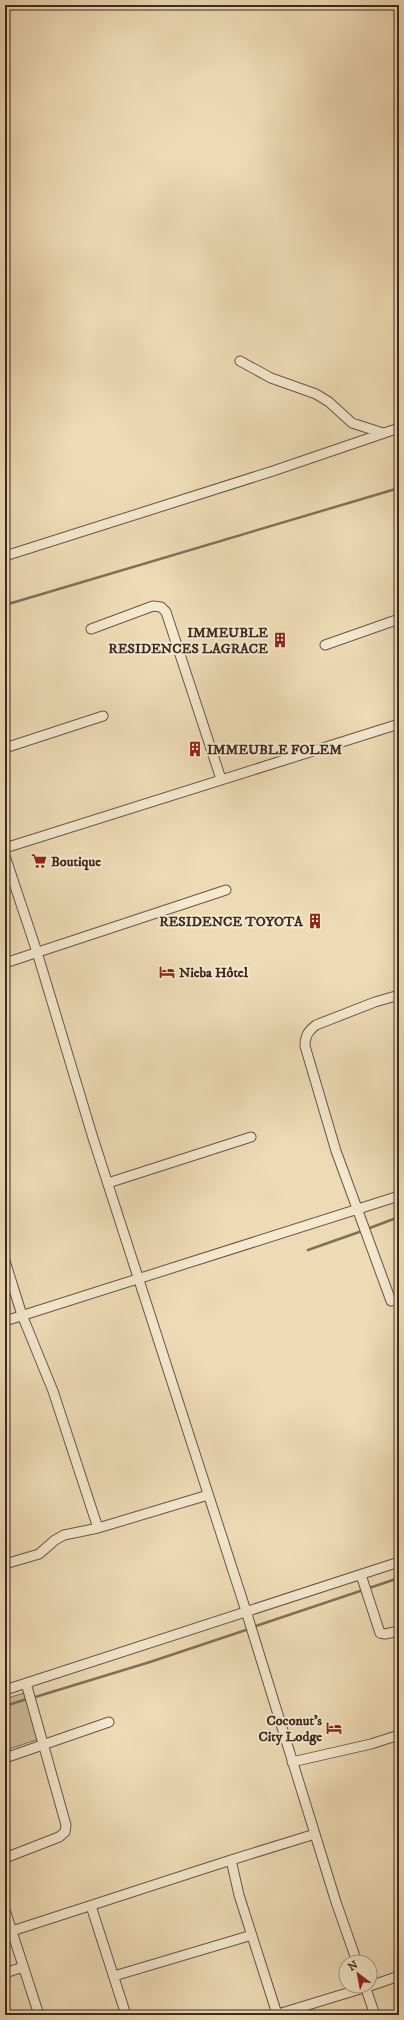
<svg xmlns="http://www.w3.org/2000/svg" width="404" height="2020" font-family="'IM FELL DW Pica',serif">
<rect width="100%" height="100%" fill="#eedbb5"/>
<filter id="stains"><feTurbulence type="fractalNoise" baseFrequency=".005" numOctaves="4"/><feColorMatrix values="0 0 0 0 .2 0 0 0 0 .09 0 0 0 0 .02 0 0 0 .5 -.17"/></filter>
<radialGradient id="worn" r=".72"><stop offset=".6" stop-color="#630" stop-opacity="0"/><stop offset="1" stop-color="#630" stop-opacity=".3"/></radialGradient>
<!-- green -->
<path fill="#d0bd9c" stroke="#86735e" d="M 24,1693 L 39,1739 L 9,1749 L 5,1738 L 5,1699 Z"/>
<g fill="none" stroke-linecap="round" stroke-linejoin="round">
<!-- stream -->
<path stroke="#826f5a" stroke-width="2.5" d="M 5,605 L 399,488
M 367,1229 L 399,1217
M 308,1250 L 362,1231
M 253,1627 L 399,1578
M 32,1698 L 150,1662 L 249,1629
M 5,1706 L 27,1699"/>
<defs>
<path id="street" d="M 240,361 L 271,378 L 316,394 L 329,402 L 352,423 L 383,433
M 5,556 L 273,471 L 399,428
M 91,629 L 153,606 L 161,607 L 166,612 L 221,779
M 325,645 L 399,619
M 5,748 L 103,716
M 5,848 L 399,724
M 5,856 L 37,952 L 93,1138 L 246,1611 L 336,1902 L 357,1962
M 5,963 L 226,890
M 108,1183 L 251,1137
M 5,1261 L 22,1315 L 53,1391 L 98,1528 L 208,1495
M 391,1301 L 336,1151 L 305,1046 C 305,1036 308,1031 316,1025 L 375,1002 L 399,995
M 5,1321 L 399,1196
M 5,1564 L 39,1554 L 55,1540 L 64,1535 L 98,1528
M 361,1575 L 380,1633 L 385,1634 L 399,1631
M 5,1690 L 399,1562
M 5,1758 L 109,1722
M 292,1762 L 371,1744 L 399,1735
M 5,1858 L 59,1837 L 65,1832 L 66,1825 L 26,1683
M 231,1860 L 239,1895 L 277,2014
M 91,1906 L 126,2015
M 5,1910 L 39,2015
M 12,1931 L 231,1860 L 315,1834
M 5,1973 L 23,1967
M 114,1976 L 252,1935
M 365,1986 L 375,2015
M 370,1986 L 399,1976
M 275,2015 L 370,1986"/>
</defs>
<!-- street casing -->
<use href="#street" stroke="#685644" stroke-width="11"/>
<!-- street -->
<use href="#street" stroke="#f4e8cf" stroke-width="9"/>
</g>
<!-- icons -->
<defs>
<symbol id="building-bare" viewBox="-9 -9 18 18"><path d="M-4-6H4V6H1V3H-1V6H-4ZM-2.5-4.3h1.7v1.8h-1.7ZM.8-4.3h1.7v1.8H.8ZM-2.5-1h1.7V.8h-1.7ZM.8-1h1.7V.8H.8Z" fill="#8f2418" stroke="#f4e8cf" stroke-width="2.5" paint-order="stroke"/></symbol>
<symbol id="supermarket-bare" viewBox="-9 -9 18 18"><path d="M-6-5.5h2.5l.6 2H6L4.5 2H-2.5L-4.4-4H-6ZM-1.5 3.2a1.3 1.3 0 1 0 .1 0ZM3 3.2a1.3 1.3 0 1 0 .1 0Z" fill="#8f2418" stroke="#f4e8cf" stroke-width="2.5" paint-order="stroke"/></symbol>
<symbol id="hotel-bare" viewBox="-9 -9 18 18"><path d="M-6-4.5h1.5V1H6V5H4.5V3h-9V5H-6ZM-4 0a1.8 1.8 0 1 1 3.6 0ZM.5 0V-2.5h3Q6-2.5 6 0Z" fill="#8f2418" stroke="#f4e8cf" stroke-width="2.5" paint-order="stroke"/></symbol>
</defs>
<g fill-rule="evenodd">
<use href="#building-bare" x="269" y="629" width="22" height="22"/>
<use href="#building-bare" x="184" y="738" width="22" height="22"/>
<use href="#supermarket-bare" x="28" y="850" width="22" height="22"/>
<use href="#building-bare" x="304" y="910" width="22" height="22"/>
<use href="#hotel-bare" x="156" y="961" width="22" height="22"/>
<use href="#hotel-bare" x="323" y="1717" width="22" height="22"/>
</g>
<g text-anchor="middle" stroke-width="4" stroke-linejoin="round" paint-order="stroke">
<!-- poi labels -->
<g font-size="14" font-weight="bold" fill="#3c291f" stroke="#f4e8cf" text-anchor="end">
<text x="268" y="637">IMMEUBLE<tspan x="268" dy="16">RESIDENCES LAGRACE</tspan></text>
<text x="207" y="754" text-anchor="start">IMMEUBLE FOLEM</text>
<text x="51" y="866" text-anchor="start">Boutique</text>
<text x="303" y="926">RESIDENCE TOYOTA</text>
<text x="179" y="977" text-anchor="start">Nieba Hôtel</text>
<text x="322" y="1725">Coconut’s<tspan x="322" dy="16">City Lodge</tspan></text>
</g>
</g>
<!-- margin -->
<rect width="404" height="2020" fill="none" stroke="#eedbb5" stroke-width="20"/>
<rect x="6" y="6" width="392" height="2008" fill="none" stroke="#3c291f" stroke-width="2"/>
<rect x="10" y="10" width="384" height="2000" fill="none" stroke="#3c291f"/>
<!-- north arrow -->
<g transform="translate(358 1974) rotate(328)"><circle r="19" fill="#f4e8cf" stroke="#aa9c89"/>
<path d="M0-3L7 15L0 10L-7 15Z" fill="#8f2418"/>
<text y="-6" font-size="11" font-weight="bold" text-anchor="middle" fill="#3c291f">N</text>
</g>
<rect width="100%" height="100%" filter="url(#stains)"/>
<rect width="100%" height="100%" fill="url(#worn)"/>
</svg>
